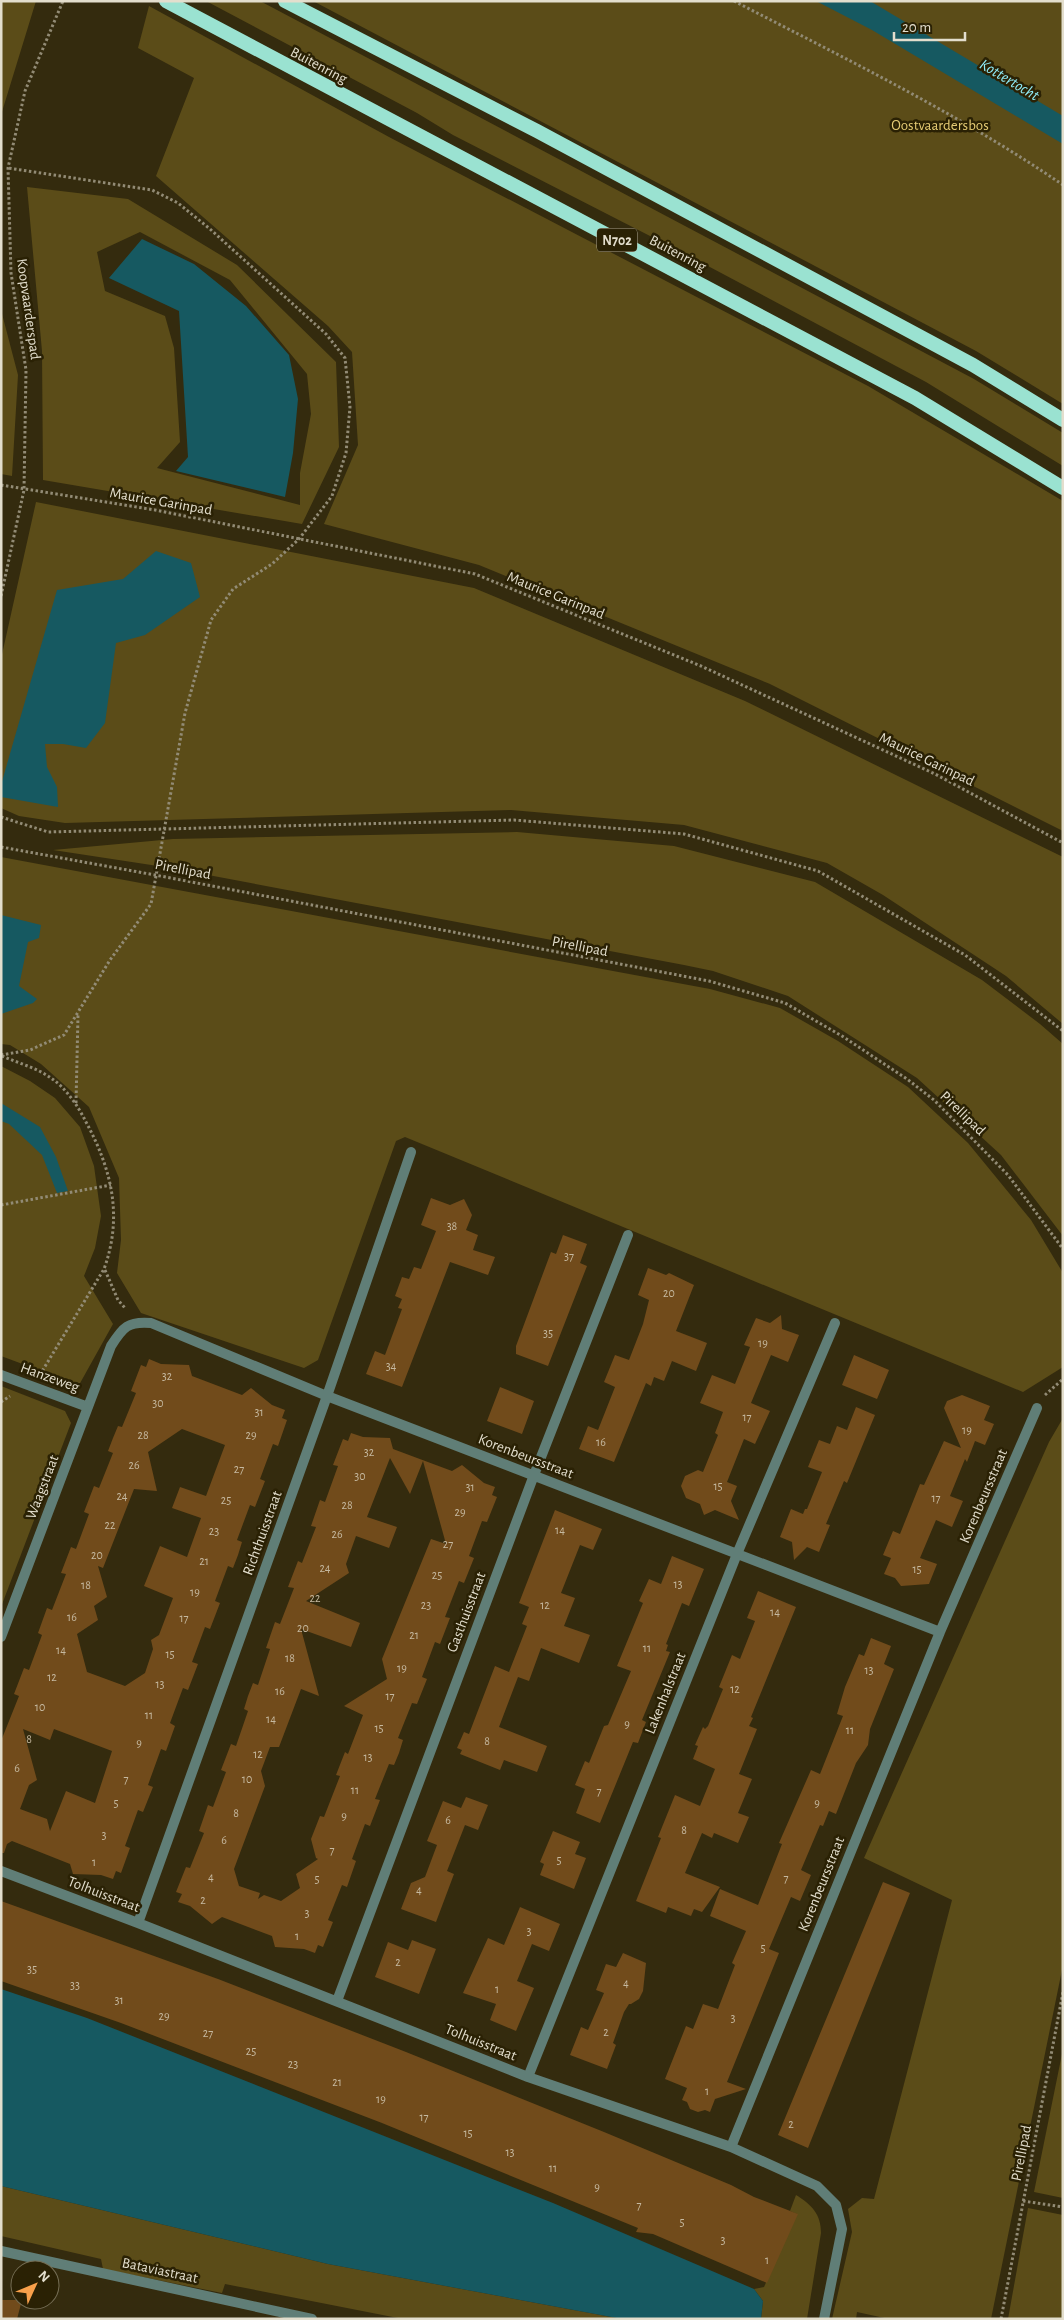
<svg xmlns="http://www.w3.org/2000/svg" width="1064" height="2320" font-family="'Alegreya Sans',sans-serif">
<rect width="100%" height="100%" fill="#342b0e"/>
<!-- green -->
<path fill="#5b4c18" fill-rule="evenodd" d="M 1,1 L 36,1 L 1,115 Z
M 206,1 L 260,1 L 974,379 L 1063,433 L 1063,466 L 926,382 L 691,257 L 453,135 L 417,113 Z
M 313,1 L 1063,1 L 1063,404 L 976,351 Z
M 149,6 L 389,137 L 868,386 L 1063,501 L 1063,831 L 770,684 L 479,565 L 324,524 L 358,445 L 352,352 L 328,326 L 156,176 L 194,78 L 138,48 Z
M 27,187 L 128,199 L 237,265 L 336,362 L 339,447 L 302,524 L 43,480 L 42,351 ZM 140,232 L 230,280 L 307,374 L 311,414 L 300,473 L 300,505 L 157,468 L 180,442 L 174,348 L 165,316 L 105,291 L 97,252 Z
M 1,310 L 18,375 L 12,476 L 1,474 Z
M 36,502 L 474,588 L 745,701 L 1063,857 L 1063,1024 L 1006,976 L 883,895 L 827,863 L 684,825 L 511,810 L 65,823 L 19,816 L 1,808 L 1,659 Z
M 517,832 L 674,846 L 815,882 L 982,980 L 1040,1024 L 1063,1044 L 1063,1236 L 1001,1155 L 917,1078 L 788,996 L 713,971 L 684,965 L 171,868 L 53,850 L 173,839 Z
M 1,857 L 710,989 L 780,1008 L 838,1041 L 908,1087 L 968,1143 L 1031,1220 L 1063,1273 L 1063,1367 L 1023,1392 L 405,1137 L 396,1141 L 318,1360 L 304,1368 L 141,1313 L 117,1273 L 121,1240 L 119,1178 L 89,1107 L 41,1064 L 10,1045 L 1,1044 Z
M 1,1066 L 30,1081 L 55,1098 L 80,1127 L 94,1166 L 101,1216 L 95,1248 L 84,1276 L 113,1324 L 79,1385 L 1,1356 Z
M 1,1386 L 65,1411 L 71,1423 L 1,1607 Z
M 1063,1418 L 1063,1965 L 991,2319 L 889,2319 L 857,2312 L 856,2319 L 832,2319 L 852,2232 L 848,2209 L 862,2198 L 874,2199 L 952,1900 L 864,1858 L 1049,1442 Z
M 1063,2049 L 1063,2198 L 1034,2192 Z
M 1,2186 L 328,2264 L 622,2319 L 403,2319 L 225,2284 L 222,2293 L 103,2269 L 101,2259 L 1,2236 Z
M 796,2195 C 812,2205 821,2214 821,2233 L 807,2319 L 761,2319 L 763,2301 L 754,2289 L 764,2287 L 797,2214 L 790,2211 Z
M 1028,2208 L 1063,2215 L 1063,2319 L 1008,2319 Z"/>
<!-- water -->
<path fill="#165961" d="M 816,1 L 870,1 L 1063,116 L 1063,144 L 872,30 Z
M 142,239 L 194,264 L 246,306 L 289,355 L 298,399 L 293,453 L 285,497 L 176,471 L 188,457 L 179,311 L 109,278 Z
M 156,551 L 191,563 L 200,597 L 145,635 L 116,643 L 105,723 L 86,748 L 63,744 L 45,744 L 47,767 L 57,787 L 58,807 L 1,797 L 1,785 L 57,590 L 123,579 Z
M 1,915 L 41,925 L 39,938 L 28,942 L 19,986 L 37,999 L 33,1003 L 1,1014 Z
M 1,1103 L 40,1127 L 56,1157 L 68,1191 L 57,1193 L 42,1155 L 9,1124 L 1,1121 Z
M 1,1989 L 87,2018 L 553,2203 L 754,2289 L 763,2301 L 761,2319 L 622,2319 L 328,2264 L 1,2186 Z"/>
<!-- building -->
<path fill="#714b1b" fill-rule="evenodd" d="M 431,1198 L 450,1205 L 464,1199 L 472,1215 L 466,1230 L 478,1235 L 473,1250 L 495,1257 L 488,1275 L 450,1262 L 402,1387 L 366,1374 L 375,1351 L 385,1355 L 402,1309 L 398,1308 L 402,1299 L 395,1296 L 402,1277 L 409,1279 L 414,1267 L 421,1269 L 436,1231 L 421,1225 Z
M 563,1235 L 587,1244 L 580,1263 L 587,1266 L 548,1366 L 516,1354 L 516,1346 L 551,1252 L 556,1254 Z
M 648,1268 L 666,1275 L 669,1273 L 694,1285 L 676,1331 L 707,1343 L 696,1371 L 672,1361 L 664,1381 L 654,1377 L 651,1386 L 646,1383 L 614,1462 L 579,1449 L 588,1426 L 598,1430 L 615,1387 L 604,1382 L 615,1355 L 629,1360 L 643,1324 L 649,1300 L 638,1295 Z
M 781,1315 L 782,1329 L 799,1335 L 788,1362 L 771,1355 L 751,1403 L 770,1411 L 755,1444 L 744,1439 L 727,1482 L 737,1486 L 731,1501 L 739,1520 L 715,1510 L 704,1515 L 700,1504 L 686,1498 L 681,1486 L 685,1476 L 698,1470 L 703,1472 L 718,1435 L 715,1433 L 723,1412 L 700,1403 L 712,1375 L 735,1384 L 750,1347 L 744,1345 L 756,1318 L 770,1323 Z
M 854,1355 L 889,1370 L 877,1399 L 842,1385 Z
M 149,1359 L 161,1364 L 189,1365 L 192,1376 L 242,1395 L 251,1388 L 272,1405 L 285,1410 L 282,1418 L 287,1420 L 278,1446 L 273,1444 L 260,1479 L 265,1481 L 255,1507 L 250,1505 L 237,1540 L 242,1542 L 238,1555 L 233,1568 L 228,1566 L 215,1601 L 220,1603 L 210,1629 L 205,1627 L 192,1662 L 198,1664 L 188,1690 L 183,1688 L 170,1723 L 175,1726 L 170,1740 L 166,1751 L 161,1749 L 148,1785 L 153,1787 L 143,1812 L 138,1810 L 125,1846 L 130,1848 L 121,1873 L 116,1871 L 113,1879 L 101,1875 L 73,1874 L 70,1864 L 12,1841 L 7,1844 L 4,1853 L 1,1853 L 1,1741 L 19,1696 L 14,1694 L 24,1668 L 29,1670 L 42,1635 L 38,1633 L 47,1608 L 52,1610 L 66,1574 L 61,1573 L 71,1547 L 76,1549 L 89,1514 L 84,1512 L 94,1486 L 99,1488 L 113,1453 L 108,1451 L 113,1438 L 118,1426 L 122,1427 L 136,1393 L 131,1391 L 141,1365 L 146,1367 ZM 182,1429 L 225,1445 L 206,1496 L 180,1487 L 172,1508 L 201,1518 L 187,1557 L 160,1546 L 144,1586 L 173,1598 L 159,1635 L 151,1640 L 153,1649 L 145,1673 L 125,1686 L 87,1672 L 77,1634 L 98,1620 L 94,1606 L 107,1597 L 98,1566 L 103,1568 L 134,1489 L 157,1491 L 148,1452 ZM 23,1729 L 50,1740 L 54,1729 L 112,1751 L 95,1803 L 66,1791 L 50,1831 L 47,1819 L 20,1809 L 29,1785 L 37,1780 Z
M 500,1387 L 534,1401 L 522,1434 L 487,1421 Z
M 962,1395 L 990,1406 L 984,1420 L 994,1424 L 985,1445 L 975,1441 L 967,1462 L 965,1459 L 950,1496 L 963,1501 L 952,1527 L 936,1520 L 920,1558 L 937,1564 L 929,1584 L 901,1586 L 895,1578 L 884,1574 L 891,1558 L 883,1555 L 893,1531 L 900,1534 L 920,1484 L 924,1485 L 944,1441 L 961,1448 L 944,1408 L 947,1401 Z
M 856,1407 L 875,1415 L 847,1483 L 844,1481 L 826,1524 L 830,1525 L 819,1552 L 807,1547 L 794,1560 L 792,1542 L 780,1537 L 791,1509 L 803,1514 L 805,1509 L 807,1509 L 822,1472 L 808,1467 L 819,1440 L 830,1444 L 837,1426 L 847,1430 Z
M 351,1433 L 363,1437 L 390,1438 L 393,1449 L 452,1471 L 462,1465 L 484,1483 L 495,1487 L 492,1495 L 497,1497 L 487,1522 L 482,1521 L 469,1556 L 474,1558 L 464,1583 L 459,1581 L 445,1617 L 450,1618 L 440,1644 L 435,1642 L 422,1677 L 427,1679 L 417,1704 L 412,1703 L 398,1738 L 403,1740 L 399,1753 L 394,1765 L 389,1764 L 375,1799 L 380,1800 L 370,1826 L 365,1824 L 352,1859 L 356,1861 L 347,1887 L 342,1885 L 328,1920 L 333,1922 L 323,1947 L 318,1945 L 315,1953 L 304,1949 L 275,1947 L 272,1936 L 222,1917 L 212,1924 L 190,1906 L 178,1902 L 182,1894 L 176,1892 L 186,1867 L 190,1868 L 204,1833 L 199,1831 L 208,1805 L 213,1807 L 226,1772 L 221,1770 L 231,1744 L 236,1746 L 248,1711 L 244,1709 L 248,1696 L 253,1683 L 258,1685 L 270,1649 L 266,1648 L 275,1622 L 280,1624 L 294,1588 L 288,1587 L 298,1561 L 302,1563 L 316,1527 L 311,1526 L 320,1500 L 325,1502 L 338,1466 L 333,1465 L 343,1439 L 348,1441 ZM 390,1458 L 410,1494 L 423,1461 L 446,1544 L 431,1539 L 382,1659 L 387,1679 L 344,1706 L 363,1715 L 348,1754 L 345,1752 L 336,1775 L 340,1776 L 324,1817 L 320,1816 L 311,1839 L 316,1858 L 318,1859 L 296,1874 L 300,1888 L 281,1901 L 264,1895 L 258,1899 L 260,1893 L 239,1886 L 234,1869 L 265,1786 L 261,1771 L 270,1747 L 279,1747 L 301,1689 L 319,1696 L 301,1629 L 351,1647 L 360,1623 L 306,1601 L 349,1573 L 346,1564 L 356,1536 L 389,1548 L 397,1527 L 367,1517 Z
M 555,1510 L 602,1529 L 593,1550 L 580,1545 L 561,1593 L 575,1598 L 564,1626 L 590,1635 L 579,1663 L 541,1648 L 529,1681 L 518,1677 L 499,1727 L 547,1746 L 537,1772 L 504,1760 L 500,1770 L 460,1754 L 462,1750 L 457,1748 L 464,1732 L 469,1734 L 495,1666 L 509,1672 L 527,1626 L 522,1624 L 529,1607 L 519,1603 Z
M 672,1556 L 704,1569 L 689,1606 L 682,1603 L 666,1644 L 668,1645 L 666,1651 L 670,1652 L 642,1720 L 646,1722 L 638,1743 L 633,1742 L 600,1823 L 576,1813 L 585,1789 L 575,1785 L 585,1761 L 589,1763 L 604,1726 L 608,1725 L 631,1671 L 617,1666 L 643,1603 L 639,1601 L 649,1579 L 661,1584 Z
M 758,1591 L 796,1607 L 751,1717 L 753,1718 L 749,1726 L 757,1729 L 739,1774 L 752,1779 L 738,1813 L 749,1817 L 738,1843 L 714,1833 L 712,1838 L 702,1833 L 685,1873 L 720,1887 L 702,1912 L 694,1909 L 691,1916 L 668,1907 L 666,1913 L 636,1901 L 661,1838 L 658,1837 L 675,1795 L 700,1806 L 715,1769 L 693,1759 L 698,1746 L 695,1745 L 703,1727 L 705,1729 L 708,1726 L 723,1689 L 719,1687 L 732,1655 L 740,1659 L 755,1621 L 747,1618 Z
M 871,1638 L 891,1646 L 884,1664 L 894,1669 L 870,1729 L 868,1745 L 856,1763 L 836,1814 L 829,1811 L 823,1826 L 820,1825 L 801,1870 L 811,1875 L 800,1901 L 791,1897 L 769,1949 L 779,1953 L 727,2082 L 746,2089 L 715,2099 L 710,2112 L 705,2110 L 698,2112 L 690,2109 L 687,2102 L 682,2100 L 687,2088 L 665,2079 L 686,2026 L 693,2029 L 703,2004 L 718,2009 L 735,1965 L 732,1963 L 746,1931 L 710,1916 L 720,1889 L 758,1905 L 782,1844 L 779,1843 L 811,1770 L 820,1774 L 843,1716 L 837,1714 L 845,1687 L 859,1654 L 864,1656 Z
M 466,1797 L 488,1805 L 478,1830 L 465,1825 L 447,1871 L 454,1874 L 436,1922 L 401,1909 L 411,1883 L 425,1877 L 437,1845 L 427,1841 L 443,1801 L 461,1808 Z
M 553,1831 L 580,1842 L 575,1854 L 586,1858 L 574,1889 L 540,1875 L 544,1864 L 540,1862 Z
M 883,1882 L 910,1893 L 808,2148 L 778,2135 Z
M 1,1901 L 218,1979 L 406,2052 L 604,2132 L 731,2185 L 754,2197 L 798,2214 L 767,2283 L 653,2234 L 636,2232 L 638,2228 L 382,2123 L 121,2023 L 1,1981 Z
M 520,1907 L 560,1924 L 549,1951 L 532,1944 L 517,1981 L 534,1988 L 516,2031 L 490,2020 L 496,2004 L 463,1993 L 488,1938 L 504,1945 Z
M 412,1940 L 436,1949 L 419,1994 L 375,1977 L 388,1942 L 408,1950 Z
M 623,1953 L 646,1963 L 643,1991 L 639,1999 L 631,2004 L 629,2004 L 624,2012 L 613,2043 L 616,2045 L 607,2069 L 570,2055 L 581,2027 L 588,2030 L 604,1993 L 596,1990 L 606,1964 L 616,1967 Z
M 1,2300 L 22,2300 L 17,2319 L 1,2319 Z"/>
<g fill="none" stroke-linecap="round" stroke-linejoin="round">
<!-- path -->
<path stroke="#928b75" stroke-width="3" stroke-dasharray="2.5 2.5" stroke-linecap="butt" d="M 734,1 C 846,59 959,114 1063,185
M 1,485 L 155,510 L 475,574 L 701,666 L 935,774 L 1063,843
M 1,596 L 24,490 L 26,370 L 11,273 L 8,168 L 25,91 L 63,1
M 1,817 L 48,832 L 514,820 L 684,834 L 818,871 L 965,955 L 1063,1031
M 1,847 L 155,875 L 709,981 L 785,1003 L 842,1036 L 907,1079 L 934,1100 L 1008,1175 L 1063,1249
M 1,1055 L 30,1050 L 64,1035 L 110,960 L 151,904 L 185,713 L 211,620 L 233,589 L 272,564 L 299,539 L 332,496 L 346,453 L 350,407 L 345,358 L 326,334 L 210,229 L 178,203 L 152,190 L 8,168
M 2,1056 C 18,1063 37,1068 51,1078 C 66,1088 78,1106 86,1122 C 112,1170 123,1217 104,1269 L 41,1373
M 76,1103 L 78,1015
M 1,1205 L 111,1185
M 105,1270 L 118,1300 L 125,1308
M 1045,1395 L 1063,1379
M 1,1402 L 10,1396
M 1023,2201 L 1063,2207
M 1001,2319 L 1063,1992"/>
<!-- minor -->
<path stroke="#607e77" stroke-width="10" d="M 1,1375 L 88,1407
M 1,1637 L 111,1346 C 123,1327 128,1321 151,1323 L 327,1396 L 940,1632
M 1,1871 L 138,1923 L 528,2077 L 731,2147 L 817,2186 L 836,2205 L 842,2229 L 824,2319
M 138,1923 L 327,1396 L 411,1152
M 337,2001 L 534,1475 L 628,1235
M 528,2077 L 737,1554 L 835,1323
M 731,2147 L 940,1632 L 1037,1408
M 1,2251 L 312,2319"/>
<!-- trunk -->
<path stroke="#9ae2d1" stroke-width="14" d="M 166,1 L 915,398 L 1063,488
M 285,1 L 537,131 L 973,365 L 1063,420"/>
</g>
<g text-anchor="middle" stroke-width="5" stroke-linejoin="round" paint-order="stroke">
<!-- number labels -->
<g font-size="12" fill="#c6b9a0">
<text x="452" y="1230">38</text>
<text x="569" y="1260">37</text>
<text x="669" y="1297">20</text>
<text x="548" y="1337">35</text>
<text x="763" y="1347">19</text>
<text x="391" y="1370">34</text>
<text x="167" y="1380">32</text>
<text x="158" y="1407">30</text>
<text x="259" y="1416">31</text>
<text x="747" y="1421">17</text>
<text x="967" y="1434">19</text>
<text x="143" y="1439">28</text>
<text x="251" y="1439">29</text>
<text x="601" y="1446">16</text>
<text x="369" y="1456">32</text>
<text x="134" y="1469">26</text>
<text x="239" y="1473">27</text>
<text x="360" y="1480">30</text>
<text x="718" y="1490">15</text>
<text x="470" y="1491">31</text>
<text x="122" y="1500">24</text>
<text x="936" y="1502">17</text>
<text x="226" y="1504">25</text>
<text x="347" y="1509">28</text>
<text x="460" y="1516">29</text>
<text x="110" y="1529">22</text>
<text x="560" y="1534">14</text>
<text x="214" y="1535">23</text>
<text x="337" y="1538">26</text>
<text x="448" y="1548">27</text>
<text x="97" y="1559">20</text>
<text x="204" y="1565">21</text>
<text x="325" y="1572">24</text>
<text x="917" y="1573">15</text>
<text x="437" y="1579">25</text>
<text x="678" y="1588">13</text>
<text x="86" y="1589">18</text>
<text x="195" y="1596">19</text>
<text x="315" y="1602">22</text>
<text x="426" y="1609">23</text>
<text x="545" y="1609">12</text>
<text x="775" y="1616">14</text>
<text x="72" y="1621">16</text>
<text x="184" y="1622">17</text>
<text x="303" y="1632">20</text>
<text x="414" y="1639">21</text>
<text x="647" y="1652">11</text>
<text x="61" y="1654">14</text>
<text x="170" y="1658">15</text>
<text x="290" y="1662">18</text>
<text x="402" y="1672">19</text>
<text x="869" y="1674">13</text>
<text x="52" y="1681">12</text>
<text x="160" y="1688">13</text>
<text x="735" y="1693">12</text>
<text x="280" y="1695">16</text>
<text x="390" y="1700">17</text>
<text x="40" y="1711">10</text>
<text x="149" y="1719">11</text>
<text x="271" y="1723">14</text>
<text x="627" y="1728">9</text>
<text x="379" y="1732">15</text>
<text x="850" y="1734">11</text>
<text x="29" y="1743">8</text>
<text x="487" y="1745">8</text>
<text x="139" y="1747">9</text>
<text x="258" y="1758">12</text>
<text x="368" y="1761">13</text>
<text x="17" y="1772">6</text>
<text x="126" y="1783">7</text>
<text x="247" y="1783">10</text>
<text x="355" y="1794">11</text>
<text x="599" y="1795">7</text>
<text x="116" y="1807">5</text>
<text x="817" y="1807">9</text>
<text x="236" y="1817">8</text>
<text x="344" y="1820">9</text>
<text x="448" y="1824">6</text>
<text x="684" y="1834">8</text>
<text x="104" y="1839">3</text>
<text x="224" y="1844">6</text>
<text x="332" y="1854">7</text>
<text x="559" y="1864">5</text>
<text x="94" y="1866">1</text>
<text x="211" y="1881">4</text>
<text x="786" y="1882">7</text>
<text x="317" y="1883">5</text>
<text x="419" y="1894">4</text>
<text x="203" y="1904">2</text>
<text x="307" y="1917">3</text>
<text x="529" y="1935">3</text>
<text x="297" y="1940">1</text>
<text x="763" y="1952">5</text>
<text x="398" y="1966">2</text>
<text x="32" y="1973">35</text>
<text x="626" y="1987">4</text>
<text x="75" y="1989">33</text>
<text x="497" y="1993">1</text>
<text x="119" y="2004">31</text>
<text x="164" y="2020">29</text>
<text x="733" y="2022">3</text>
<text x="606" y="2036">2</text>
<text x="208" y="2037">27</text>
<text x="251" y="2055">25</text>
<text x="293" y="2068">23</text>
<text x="337" y="2086">21</text>
<text x="707" y="2095">1</text>
<text x="381" y="2103">19</text>
<text x="424" y="2121">17</text>
<text x="791" y="2128">2</text>
<text x="468" y="2137">15</text>
<text x="510" y="2156">13</text>
<text x="553" y="2172">11</text>
<text x="597" y="2191">9</text>
<text x="639" y="2209">7</text>
<text x="682" y="2226">5</text>
<text x="723" y="2244">3</text>
<text x="767" y="2264">1</text>
</g>
<!-- shield labels -->
<rect fill="#2a2104" stroke="#aca591" stroke-width="1" x="597" y="228.5" width="40" height="23" rx="4"/>
<g font-size="14" font-weight="bold" fill="#e3decd">
<text x="617" y="245">N702</text>
</g>
<!-- street labels -->
<g font-size="15" fill="#e3decd" stroke="#2a2104">
<text transform="translate(319 65) rotate(28)" y="5">Buitenring</text>
<text transform="translate(678 253) rotate(28)" y="5">Buitenring</text>
<text transform="translate(29 309) rotate(82)" y="5">Koopvaarderspad</text>
<text transform="translate(161 501) rotate(10)" y="5">Maurice Garinpad</text>
<text transform="translate(556 595) rotate(22)" y="5">Maurice Garinpad</text>
<text transform="translate(927 759) rotate(26)" y="5">Maurice Garinpad</text>
<text transform="translate(183 869) rotate(11)" y="5">Pirellipad</text>
<text transform="translate(580 946) rotate(11)" y="5">Pirellipad</text>
<text transform="translate(963 1113) rotate(44)" y="5">Pirellipad</text>
<text transform="translate(50 1377) rotate(20)" y="5">Hanzeweg</text>
<text transform="translate(526 1456) rotate(21)" y="5">Korenbeursstraat</text>
<text transform="translate(42 1487) rotate(-69)" y="5">Waagstraat</text>
<text transform="translate(983 1496) rotate(-67)" y="5">Korenbeursstraat</text>
<text transform="translate(262 1533) rotate(-70)" y="5">Richthuisstraat</text>
<text transform="translate(466 1612) rotate(-69)" y="5">Gasthuisstraat</text>
<text transform="translate(665 1693) rotate(-68)" y="5">Lakenhalstraat</text>
<text transform="translate(821 1884) rotate(-68)" y="5">Korenbeursstraat</text>
<text transform="translate(104 1894) rotate(21)" y="5">Tolhuisstraat</text>
<text transform="translate(481 2042) rotate(22)" y="5">Tolhuisstraat</text>
<text transform="translate(1021 2153) rotate(-79)" y="5">Pirellipad</text>
<text transform="translate(160 2270) rotate(12)" y="5">Bataviastraat</text>
</g>
<!-- park labels -->
<g font-size="15" fill="#e5cb74" stroke="#2a2104">
<text x="940" y="130">Oostvaardersbos</text>
</g>
<!-- water labels -->
<g font-size="16" font-style="italic" fill="#90ecf8" stroke="#2a2104">
<text transform="translate(1010 79) rotate(31)" y="6">Kottertocht</text>
</g>
</g>
<!-- border -->
<rect width="1064" height="2320" fill="none" stroke="#e3decd" stroke-width="5"/>
<!-- north arrow -->
<g transform="translate(35 2285) rotate(46)"><circle r="24" fill="#2a2104" stroke="#746d54"/>
<path d="M0-4L9 19L0 12L-9 19Z" fill="#f8a04b"/>
<text y="-8" font-size="14" font-weight="bold" text-anchor="middle" fill="#e3decd">N</text>
</g>
<!-- scale -->
<path d="M894 32v8h71v-8" fill="none" stroke="#e3decd" stroke-width="2.5"/>
<text x="902" y="32" font-size="15" fill="#e3decd" stroke="#2a2104" stroke-width="4" paint-order="stroke">20 m</text>
</svg>
